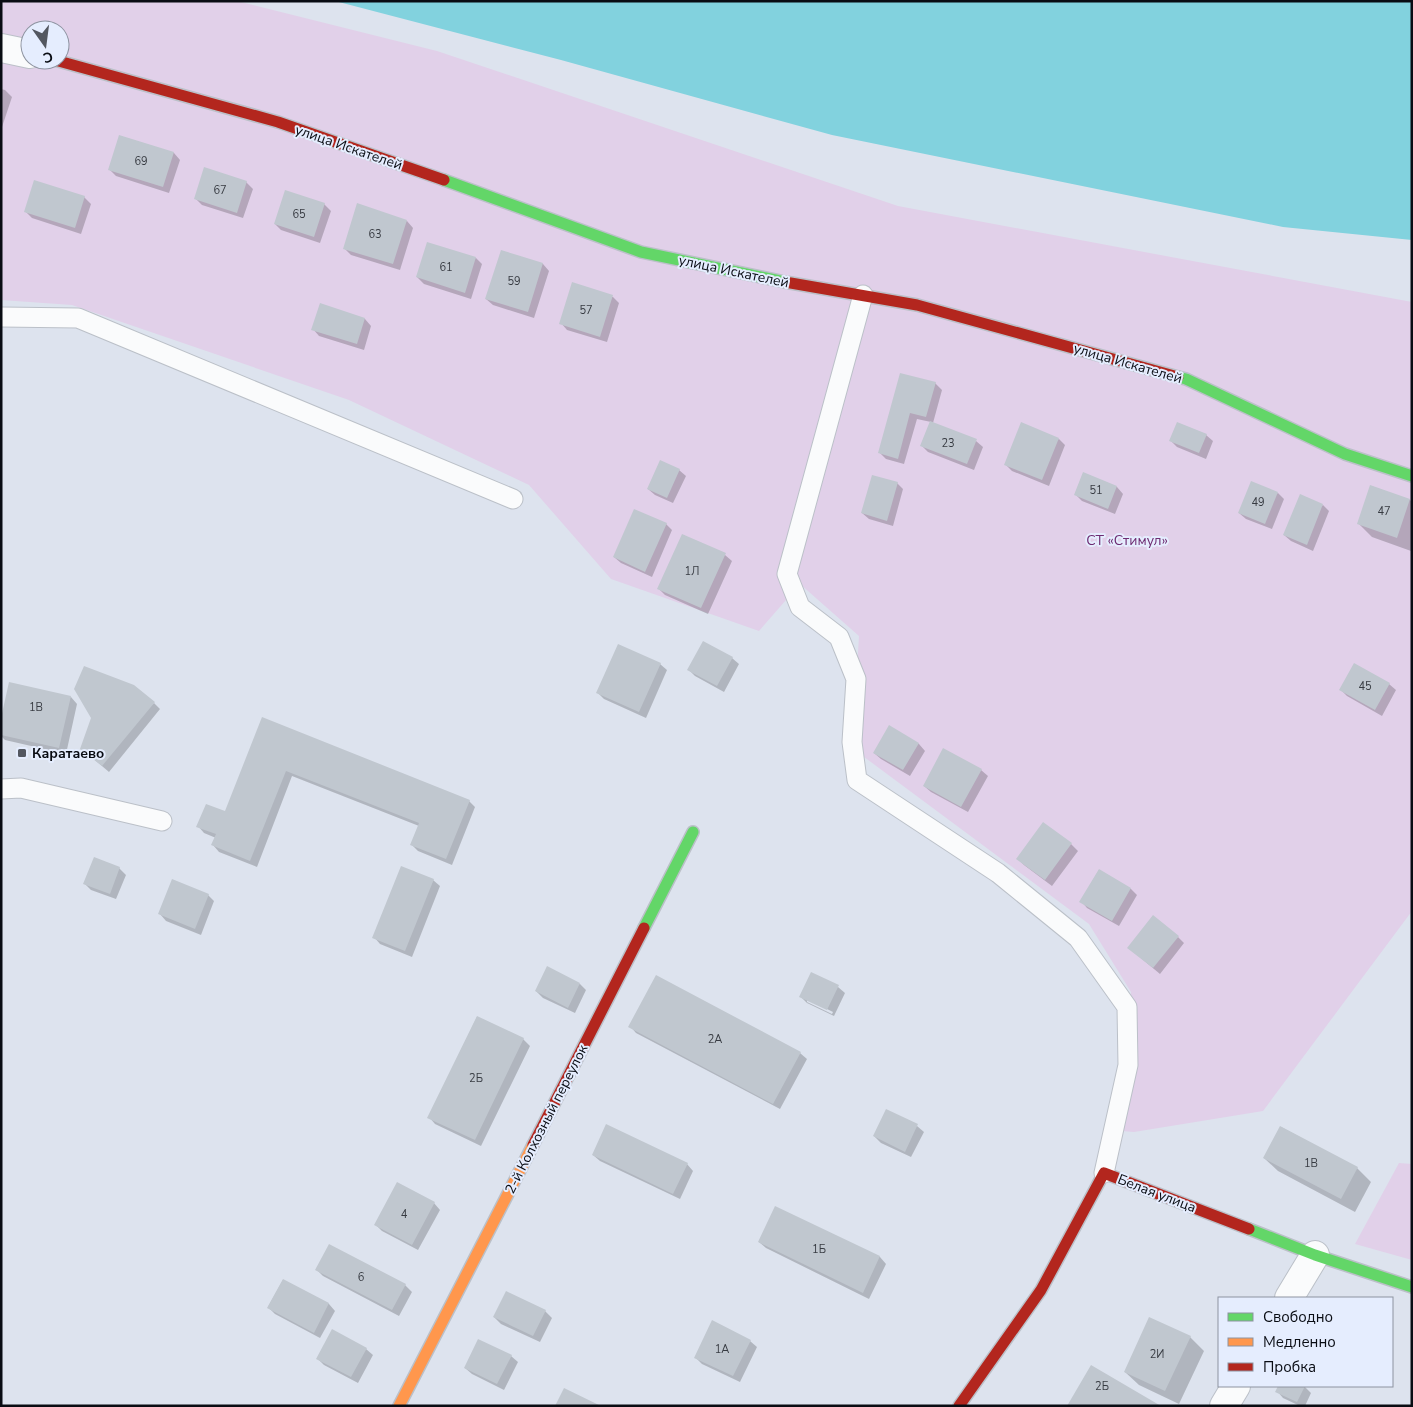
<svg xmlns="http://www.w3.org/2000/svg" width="1413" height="1407" font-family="'Nunito Sans',sans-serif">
<rect width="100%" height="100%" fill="#dde3ee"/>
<!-- green -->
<path fill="#e1d0e9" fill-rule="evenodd" d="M 1,1 L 237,1 L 437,51 L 898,206 L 1412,302 L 1412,911 L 1263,1111 L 1134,1132 L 1110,1130 L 1119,1090 L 1131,992 L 1089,924 L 852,748 L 859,636 L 800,584 L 759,631 L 611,579 L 529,485 L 349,400 L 72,305 L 1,300 ZM 30,30 L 60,30 L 60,60 L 30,60 Z
M 1399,1163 L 1412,1164 L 1412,1260 L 1355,1244 Z"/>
<!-- water -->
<path fill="#82d2de" d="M 335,1 L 1412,1 L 1412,240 L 1283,227 L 832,135 L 561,60 Z"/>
<!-- shadow -->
<path fill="#0003" fill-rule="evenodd" d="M 1,89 L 5,90 L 12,97 L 1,130 Z
M 120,136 L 174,153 L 180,160 L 169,193 L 116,176 L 109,169 Z
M 246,182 L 253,189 L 243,218 L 202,205 L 195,198 Z
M 84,197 L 91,204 L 81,234 L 32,218 L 25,211 Z
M 324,204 L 331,211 L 320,243 L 281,230 L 275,224 Z
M 407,221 L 413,228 L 400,270 L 351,255 L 344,248 Z
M 502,251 L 543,264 L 549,271 L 534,318 L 493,305 L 486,299 Z
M 476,258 L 482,264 L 471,299 L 424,284 L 417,277 Z
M 573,284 L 613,297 L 619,303 L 607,342 L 567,330 L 561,323 Z
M 320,305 L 365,319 L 371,326 L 364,350 L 319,336 L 313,329 Z
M 901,374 L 935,383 L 942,390 L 933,423 L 976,441 L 983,447 L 974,470 L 928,452 L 921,445 L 931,422 L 917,419 L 904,464 L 886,459 L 880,453 Z
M 1206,435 L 1213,441 L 1206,459 L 1177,447 L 1171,441 Z
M 1059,439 L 1065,445 L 1049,486 L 1012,471 L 1005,464 Z
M 679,470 L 686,476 L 673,503 L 655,495 L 648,489 Z
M 1083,474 L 1117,487 L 1123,494 L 1115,514 L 1082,501 L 1075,494 Z
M 897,483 L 903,489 L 893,526 L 869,519 L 862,513 Z
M 1371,486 L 1410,500 L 1412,502 L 1411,551 L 1372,537 L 1358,523 Z
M 1278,493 L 1284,499 L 1272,529 L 1246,519 L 1239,513 Z
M 1323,505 L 1329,511 L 1313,551 L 1291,541 L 1284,535 Z
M 666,524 L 672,530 L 652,577 L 621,563 L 614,557 Z
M 683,535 L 725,555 L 732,561 L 708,614 L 665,595 L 659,589 Z
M 732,658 L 739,664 L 724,692 L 695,676 L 689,670 Z
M 660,664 L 667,670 L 646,718 L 604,699 L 598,693 Z
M 1389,684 L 1396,690 L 1382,716 L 1347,696 L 1341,690 Z
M 71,697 L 77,704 L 66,754 L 5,740 L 1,736 L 1,723 Z
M 154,703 L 160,709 L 109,772 L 89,755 Z
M 263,719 L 469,801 L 475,807 L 452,865 L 418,851 L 412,845 L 419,826 L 292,776 L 257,867 L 219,852 L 213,845 L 216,838 L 204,833 L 198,826 L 226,813 Z
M 889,727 L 919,744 L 925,751 L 910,776 L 881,759 L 874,753 Z
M 981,770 L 988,776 L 968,812 L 931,792 L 924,786 Z
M 1071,844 L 1078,851 L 1052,886 L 1024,865 L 1018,859 Z
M 119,868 L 126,875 L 116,899 L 91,890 L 84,883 Z
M 1099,870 L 1131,889 L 1137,895 L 1119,926 L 1087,908 L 1081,901 Z
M 433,880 L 440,886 L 412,957 L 380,944 L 374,937 Z
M 208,895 L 214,901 L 201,935 L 166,921 L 160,914 Z
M 1178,937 L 1184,943 L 1160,974 L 1136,954 Z
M 812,974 L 838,987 L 845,993 L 834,1016 L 807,1003 L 801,997 ZM 807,999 L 833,1012 L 832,1014 L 807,1002 Z
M 580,984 L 586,990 L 575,1013 L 543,998 L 536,991 Z
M 477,1017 L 523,1039 L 530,1046 L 481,1146 L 435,1124 L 429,1117 Z
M 630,1026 L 800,1053 L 807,1059 L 780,1109 L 636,1033 Z
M 917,1126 L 924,1132 L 911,1157 L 881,1143 L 874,1136 Z
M 1281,1127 L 1357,1168 L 1371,1182 L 1355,1212 L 1278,1171 L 1264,1158 Z
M 593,1155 L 687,1164 L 693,1171 L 680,1199 L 600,1161 Z
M 434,1203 L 440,1210 L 418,1250 L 382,1231 L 376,1225 Z
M 776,1208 L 880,1257 L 886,1264 L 869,1299 L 766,1248 L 759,1242 Z
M 317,1270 L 405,1285 L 412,1292 L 399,1316 L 323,1276 Z
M 283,1280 L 329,1304 L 335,1311 L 320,1338 L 275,1314 L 268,1307 Z
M 545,1311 L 552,1318 L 540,1342 L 501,1324 L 494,1317 Z
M 1190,1337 L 1204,1351 L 1179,1404 L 1139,1385 L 1125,1372 Z
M 750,1341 L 757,1347 L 740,1382 L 702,1364 L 695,1357 Z
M 366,1349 L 373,1355 L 358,1383 L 324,1365 L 318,1359 Z
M 511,1356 L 518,1362 L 504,1390 L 472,1374 L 465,1368 Z
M 1280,1386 L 1304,1386 L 1311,1393 L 1305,1406 L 1300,1406 L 1283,1398 L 1277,1391 Z"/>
<!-- building -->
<path fill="#c0c7cf" d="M 119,135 L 174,152 L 163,187 L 108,170 Z
M 204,167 L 247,181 L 237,213 L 194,199 Z
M 34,180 L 85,196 L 75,228 L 24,212 Z
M 285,190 L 325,203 L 314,237 L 274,224 Z
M 357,203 L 407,220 L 393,264 L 343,249 Z
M 427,242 L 476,257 L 465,293 L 416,277 Z
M 501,250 L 543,263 L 528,312 L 485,299 Z
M 572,282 L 613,295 L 600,337 L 559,324 Z
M 320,303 L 365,318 L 357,344 L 311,330 Z
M 900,373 L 936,382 L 926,417 L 910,413 L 898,459 L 878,453 Z
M 930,421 L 977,439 L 967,464 L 920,446 Z
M 1021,422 L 1059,438 L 1042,480 L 1004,465 Z
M 1177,422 L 1207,434 L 1199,453 L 1169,441 Z
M 660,460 L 680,469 L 667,498 L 647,489 Z
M 1083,472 L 1117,486 L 1108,509 L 1074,495 Z
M 872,475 L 898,482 L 887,521 L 861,513 Z
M 1251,481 L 1278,492 L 1265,524 L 1238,513 Z
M 1370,485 L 1410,499 L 1397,538 L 1357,524 Z
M 1300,494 L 1323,504 L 1307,545 L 1283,535 Z
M 634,509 L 667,523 L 645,572 L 613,557 Z
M 682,534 L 726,553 L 701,608 L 657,589 Z
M 703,641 L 733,657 L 717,686 L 687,670 Z
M 618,644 L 661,663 L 639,712 L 596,693 Z
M 1354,663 L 1390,683 L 1375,710 L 1339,690 Z
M 84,666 L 134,685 L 155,702 L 102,766 L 80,749 L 91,718 L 74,689 Z
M 9,682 L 71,696 L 59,748 L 1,735 L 1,718 Z
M 262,717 L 470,800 L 446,859 L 410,845 L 419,823 L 286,771 L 250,861 L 211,845 L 216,834 L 196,827 L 206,804 L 225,811 Z
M 889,725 L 919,743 L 903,770 L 873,753 Z
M 943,748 L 982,769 L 961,807 L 923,786 Z
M 1043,822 L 1072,843 L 1045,880 L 1016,859 Z
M 94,857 L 120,867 L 110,894 L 83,884 Z
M 401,866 L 434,879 L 405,951 L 372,938 Z
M 1099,869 L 1131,888 L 1112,921 L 1079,902 Z
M 172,879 L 209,894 L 195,929 L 158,914 Z
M 1153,915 L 1179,936 L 1153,968 L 1127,948 Z
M 547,966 L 580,983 L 568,1008 L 535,991 Z
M 811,972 L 839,985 L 827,1010 L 799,997 Z
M 656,975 L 801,1052 L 773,1104 L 628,1027 Z
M 477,1016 L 524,1038 L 475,1140 L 427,1118 Z
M 886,1109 L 918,1124 L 905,1152 L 873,1136 Z
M 606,1124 L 688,1163 L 673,1194 L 592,1155 Z
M 1280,1126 L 1358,1167 L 1341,1199 L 1263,1158 Z
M 397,1182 L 435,1202 L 412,1245 L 374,1225 Z
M 775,1206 L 880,1256 L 863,1293 L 758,1242 Z
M 329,1244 L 406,1284 L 392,1310 L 315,1270 Z
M 283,1279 L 329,1303 L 314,1333 L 267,1308 Z
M 506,1291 L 546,1310 L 533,1336 L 493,1317 Z
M 1149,1317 L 1191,1336 L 1165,1391 L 1124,1372 Z
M 712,1320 L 751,1340 L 733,1376 L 694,1358 Z
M 332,1329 L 367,1348 L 351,1377 L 316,1359 Z
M 478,1339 L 512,1355 L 497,1384 L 464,1368 Z
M 1091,1365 L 1161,1406 L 1067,1406 Z
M 1278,1386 L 1305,1386 L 1297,1402 L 1275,1392 Z
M 564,1388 L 601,1406 L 555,1406 Z"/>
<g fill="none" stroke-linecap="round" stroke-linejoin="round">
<defs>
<path id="lane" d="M 863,295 L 787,574 L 800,607 L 839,637 L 856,679 L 852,742 L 857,780 L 998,873 L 1078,938 L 1127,1007 L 1128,1065 L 1104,1173
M 1,317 L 78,318 L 513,499
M 1,789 L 21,788 L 162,821"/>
<path id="street" d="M 1,48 L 30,54
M 1289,1298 L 1315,1255
M 1224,1406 L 1236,1386"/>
<path id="fast" d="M 444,180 L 641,252 L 785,282
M 1178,377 L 1186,379 L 1345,454 L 1412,476
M 644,928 L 693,832
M 1249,1229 L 1315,1255 L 1412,1287"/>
<path id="slow" d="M 399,1406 L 533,1145"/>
<path id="jam" d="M 55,60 L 278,122 L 444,180
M 785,282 L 917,305 L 1178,377
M 533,1145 L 644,928
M 959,1406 L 1041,1290 L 1104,1173 L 1249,1229"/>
</defs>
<!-- lane casing -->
<use href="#lane" stroke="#bbc0c8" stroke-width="21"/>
<!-- street casing -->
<use href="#street" stroke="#bbc0c8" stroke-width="30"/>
<!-- fast casing -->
<use href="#fast" stroke="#bbc0c8" stroke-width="14"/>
<!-- slow casing -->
<use href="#slow" stroke="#bbc0c8" stroke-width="14"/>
<!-- jam casing -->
<use href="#jam" stroke="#bbc0c8" stroke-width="14"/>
<!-- lane -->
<use href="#lane" stroke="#fafbfc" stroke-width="19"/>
<!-- street -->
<use href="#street" stroke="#fafbfc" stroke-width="28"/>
<!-- fast -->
<use href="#fast" stroke="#63d668" stroke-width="11"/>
<!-- slow -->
<use href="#slow" stroke="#ff974d" stroke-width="11"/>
<!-- jam -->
<use href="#jam" stroke="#b3261e" stroke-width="11"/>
</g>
<!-- markers -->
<rect fill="#535760" stroke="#e5edfe" stroke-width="2" x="17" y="748" width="10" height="10" rx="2.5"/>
<g text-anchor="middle" stroke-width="4" stroke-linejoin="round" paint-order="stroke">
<!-- number labels -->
<g font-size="11" fill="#373b42">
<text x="141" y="165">69</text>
<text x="220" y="194">67</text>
<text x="299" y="218">65</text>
<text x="375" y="238">63</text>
<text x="446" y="271">61</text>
<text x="514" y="285">59</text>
<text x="586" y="314">57</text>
<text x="948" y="447">23</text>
<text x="1096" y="494">51</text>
<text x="1258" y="506">49</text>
<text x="1384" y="515">47</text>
<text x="692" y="575">1Л</text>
<text x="1365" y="690">45</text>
<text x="36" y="711">1В</text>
<text x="715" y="1043">2А</text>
<text x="476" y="1082">2Б</text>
<text x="1311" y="1167">1В</text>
<text x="404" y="1218">4</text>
<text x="819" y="1253">1Б</text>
<text x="361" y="1281">6</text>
<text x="722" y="1353">1А</text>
<text x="1157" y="1358">2И</text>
<text x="1102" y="1390">2Б</text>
</g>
<!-- street labels -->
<g font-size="14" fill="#090c13" stroke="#e5edfe">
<text transform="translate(349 147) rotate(19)" y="5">улица Искателей</text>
<text transform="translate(734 271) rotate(12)" y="5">улица Искателей</text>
<text transform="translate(1128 363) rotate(16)" y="5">улица Искателей</text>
<text transform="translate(546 1119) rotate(-63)" y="5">2-й Колхозный переулок</text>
<text transform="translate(1157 1193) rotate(21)" y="5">Белая улица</text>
</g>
<!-- park labels -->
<g font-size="14" fill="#6e2c72" stroke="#e5edfe">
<text x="1127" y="545">СТ «Стимул»</text>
</g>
<!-- poi labels -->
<g font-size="14" font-weight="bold" fill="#090c13" stroke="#e5edfe" text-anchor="start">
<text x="32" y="758">Каратаево</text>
</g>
</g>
<!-- border -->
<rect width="1413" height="1407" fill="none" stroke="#090c13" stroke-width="5"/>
<!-- legend -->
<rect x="1218" y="1297" width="175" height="90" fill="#e5edfe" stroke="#8d93a0"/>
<rect x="1228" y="1313" width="25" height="8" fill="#63d668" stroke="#8d93a0"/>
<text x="1263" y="1322" font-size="15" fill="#090c13">Свободно</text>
<rect x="1228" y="1338" width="25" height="8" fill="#ff974d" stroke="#8d93a0"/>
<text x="1263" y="1347" font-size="15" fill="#090c13">Медленно</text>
<rect x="1228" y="1363" width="25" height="8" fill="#b3261e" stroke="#8d93a0"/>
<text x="1263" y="1372" font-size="15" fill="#090c13">Пробка</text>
<!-- north arrow -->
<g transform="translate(45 45) rotate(166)"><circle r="24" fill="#e5edfe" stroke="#8d93a0"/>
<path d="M0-4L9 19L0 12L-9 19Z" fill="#535760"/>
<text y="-8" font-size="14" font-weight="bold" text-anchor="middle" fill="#090c13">С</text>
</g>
</svg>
